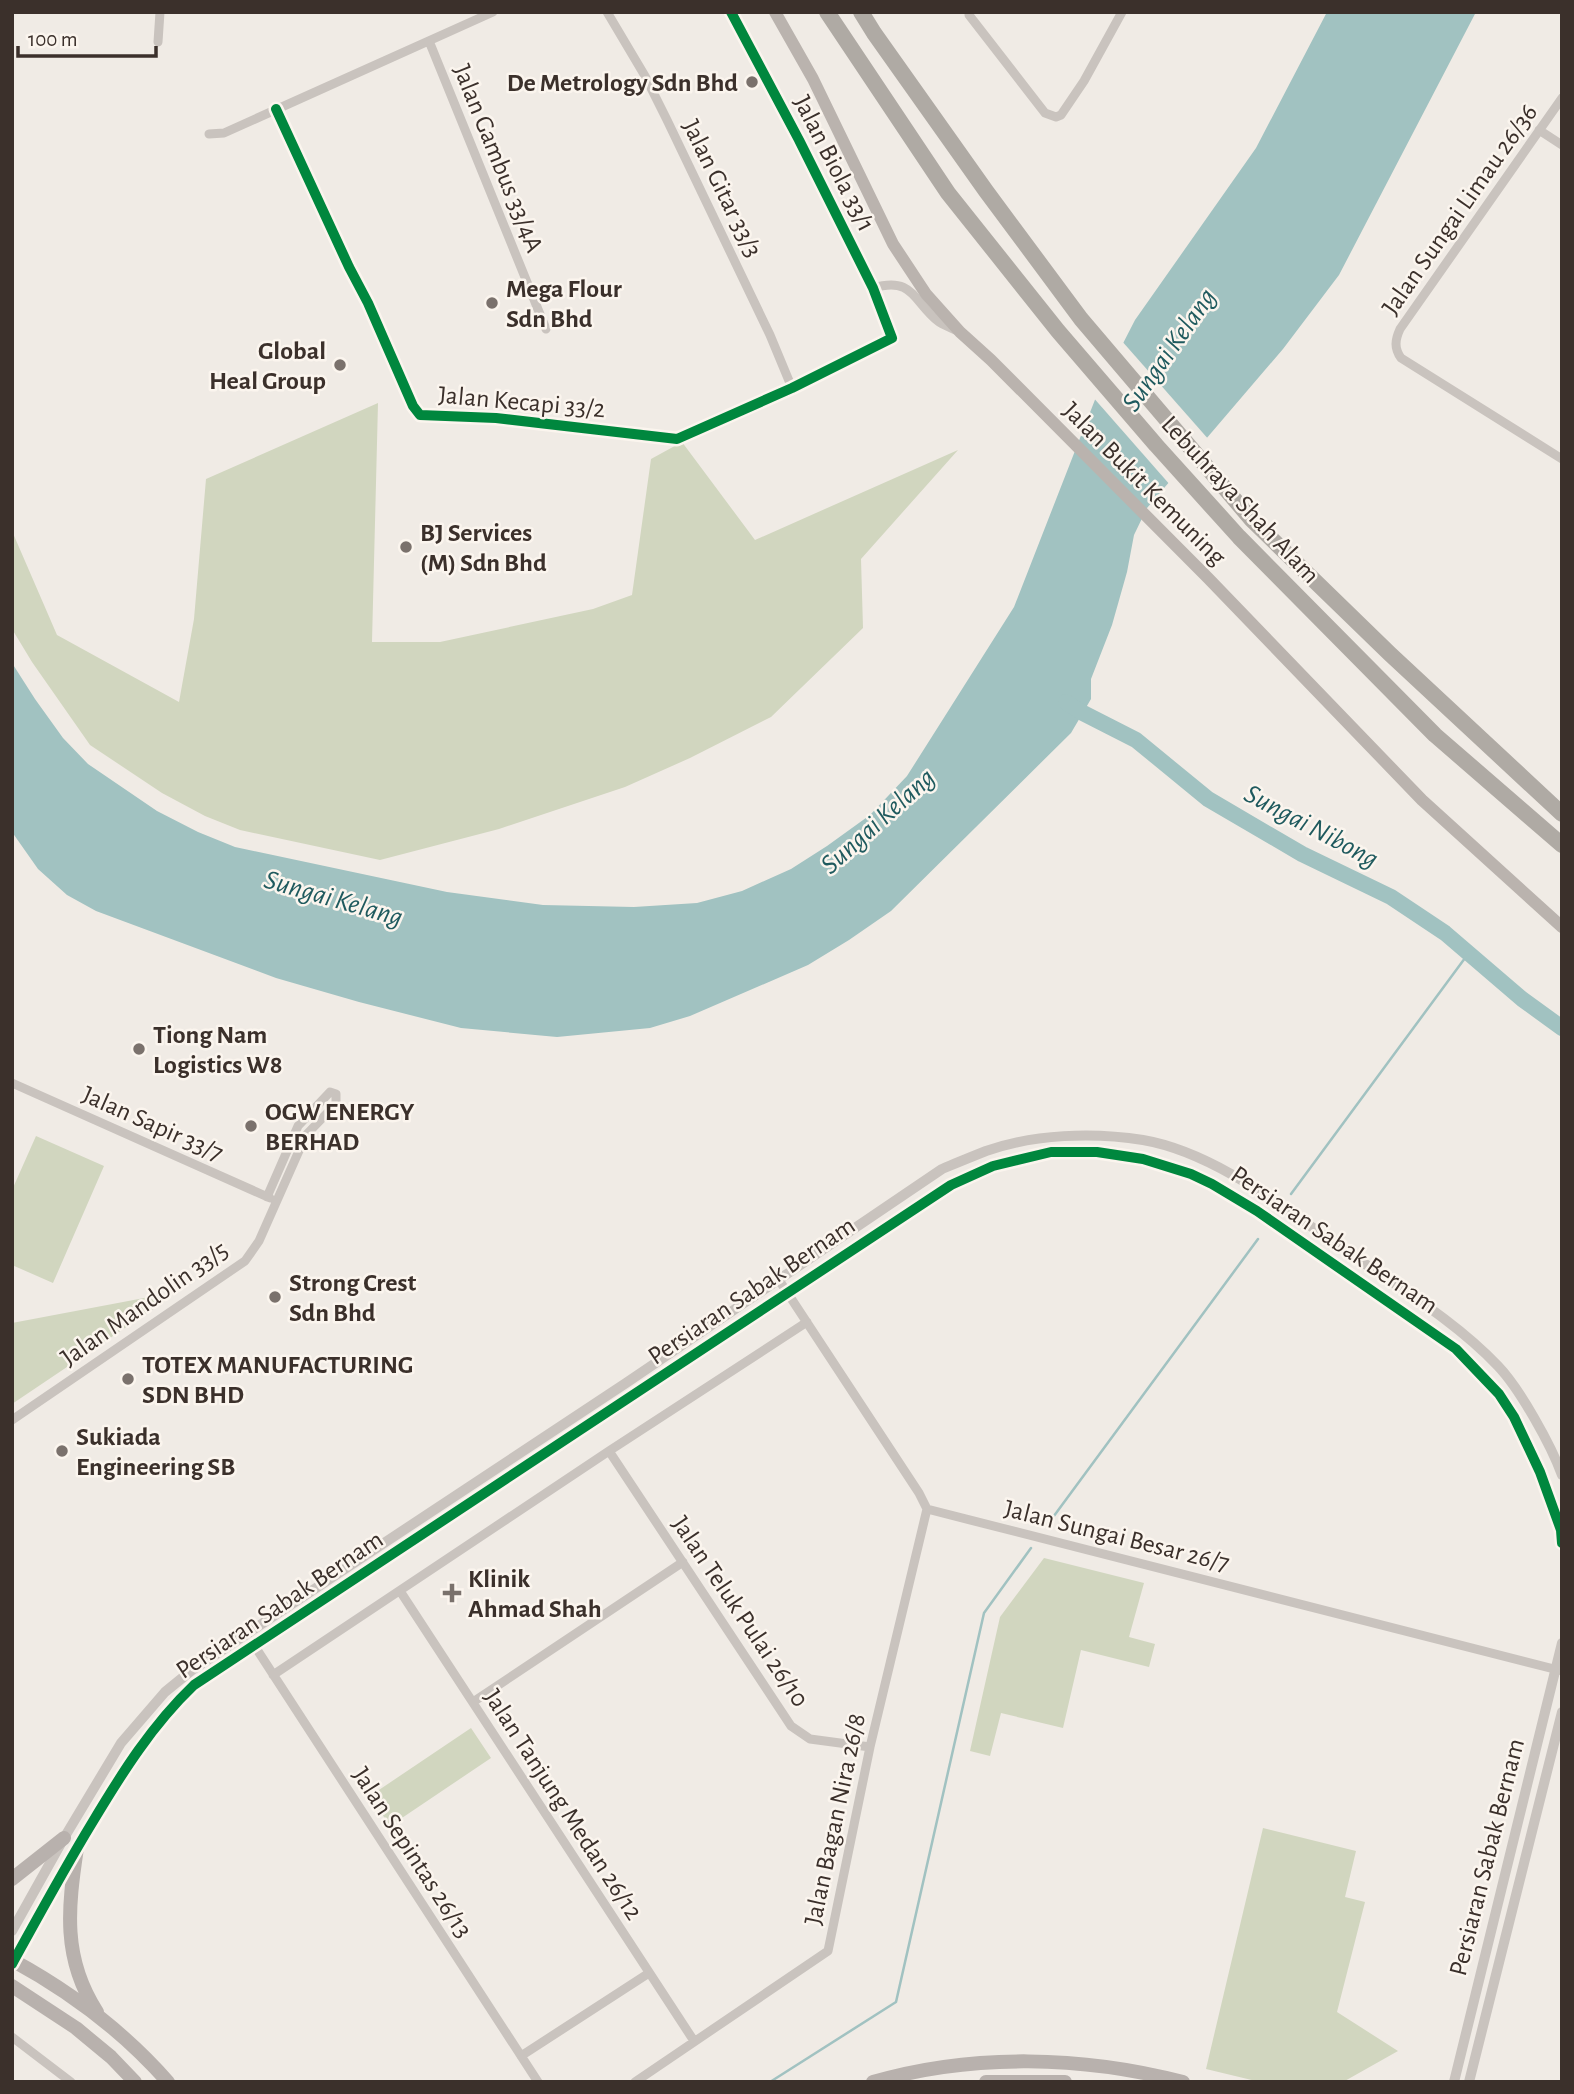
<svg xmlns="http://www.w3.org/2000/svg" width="1574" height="2094" font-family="'Alegreya Sans',sans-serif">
<rect width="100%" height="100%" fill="#f0ebe5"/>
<!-- green -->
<path fill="#d1d6bf" d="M 378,403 L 372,642 L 440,642 L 593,609 L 632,595 L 651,459 L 682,442 L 755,540 L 958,450 L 861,559 L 863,628 L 771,717 L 690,758 L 625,787 L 499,829 L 380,860 L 240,830 L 205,816 L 162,793 L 90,745 L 32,662 L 12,629 L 12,531 L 57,635 L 179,702 L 194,619 L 206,479 Z
M 36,1136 L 104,1166 L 53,1283 L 12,1265 L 12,1190 Z
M 160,1295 L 165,1301 L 12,1404 L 12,1323 Z
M 1044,1558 L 1144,1583 L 1129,1637 L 1155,1644 L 1149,1667 L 1081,1650 L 1063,1728 L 1001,1713 L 990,1756 L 970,1751 L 1000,1617 Z
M 471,1728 L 491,1758 L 390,1826 L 370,1796 Z
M 1263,1828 L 1356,1851 L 1345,1897 L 1365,1902 L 1337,2012 L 1398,2051 L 1343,2082 L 1260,2082 L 1206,2069 Z"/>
<!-- water -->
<path fill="#a1c2c1" d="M 1327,12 L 1476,12 L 1339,275 L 1283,349 L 1147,508 L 1134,535 L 1127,572 L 1112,625 L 1091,679 L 1091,699 L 1071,733 L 891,911 L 849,940 L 808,965 L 690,1016 L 650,1028 L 557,1037 L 461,1028 L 359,1002 L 276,978 L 96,911 L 67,895 L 38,869 L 12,832 L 12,663 L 35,699 L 63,738 L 88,764 L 157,811 L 198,832 L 235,847 L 447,892 L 543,905 L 634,907 L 697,903 L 742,891 L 791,869 L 827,846 L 870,815 L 907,776 L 1014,607 L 1098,392 L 1135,320 L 1256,148 Z"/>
<!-- pier -->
<path fill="#f0ebe5" d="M 1121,340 L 1210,441 L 1171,486 L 1092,396 Z"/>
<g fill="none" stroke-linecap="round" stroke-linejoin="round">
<!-- stream -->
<path stroke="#a1c2c1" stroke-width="2.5" d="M 1291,1194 L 1468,954
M 1048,1524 L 1258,1239
M 770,2082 L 896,2002 L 984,1613 L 1031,1548"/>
<!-- river -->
<path stroke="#a1c2c1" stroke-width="16" d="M 1066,702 L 1083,713 L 1136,740 L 1208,799 L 1302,854 L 1391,897 L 1445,933 L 1522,999 L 1562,1028"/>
<!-- minor -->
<path stroke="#c9c3be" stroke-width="9" d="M 607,12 L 645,76 L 667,120 L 770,335 L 792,388
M 969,12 L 969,15 L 1045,113 L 1056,117 L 1061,115 L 1084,81 L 1122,12
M 429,41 L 546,329
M 158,42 L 160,12
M 1562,98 L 1400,329 C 1395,340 1394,348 1401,358 L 1562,459
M 276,109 L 349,267 L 368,303 L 413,406 L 420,415 L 496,418 L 677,439 L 792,388 L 892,338 L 873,288 L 799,140 L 731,12
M 1539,130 L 1562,145
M 209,134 L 224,133 L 493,12
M 873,288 C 914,276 913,302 939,322 C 943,325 950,327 955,330
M 12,1083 L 270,1198
M 779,1280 L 919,1493 L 927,1509 L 1562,1671
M 12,1420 L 245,1261 L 259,1241 L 306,1135 L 332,1108 L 336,1103 L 336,1094 L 330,1092 L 298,1126 L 267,1197
M 609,1451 L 791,1726 L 810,1739 L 870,1747
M 400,1591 L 694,2041
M 254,1645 L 538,2082
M 273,1675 L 609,1451 L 807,1322
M 473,1702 L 683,1562
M 12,2037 L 71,2082
M 521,2056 L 649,1973
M 635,2082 L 828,1951 L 870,1747 L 927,1509"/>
<!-- tertiary -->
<path stroke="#c9c3be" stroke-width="10" d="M 12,1931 L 64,1838 L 121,1743 L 165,1692 L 192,1670 L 626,1383 L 942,1169 C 956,1163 971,1157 986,1151 C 1034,1134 1093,1132 1143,1140 C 1219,1153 1292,1215 1355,1257 C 1404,1291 1456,1322 1498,1366 C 1520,1389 1551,1445 1562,1475
M 12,1964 C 38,1917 64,1869 92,1823 C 122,1773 152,1725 194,1685 L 951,1185 L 993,1166 L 1051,1152 L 1097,1152 L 1143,1159 L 1191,1174 L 1212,1184 L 1257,1211 L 1456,1349 L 1499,1394 L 1514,1417 L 1540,1472 L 1561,1530 L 1562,1543
M 1454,2082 L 1562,1643
M 1469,2082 L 1562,1712"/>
<!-- secondary -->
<path stroke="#bab3ae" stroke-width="12" d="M 775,12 L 813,79 L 893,244 L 926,294 L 960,332 L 991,360 L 1208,578 L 1422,800 L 1562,927"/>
<!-- primary -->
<path stroke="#b8b1ad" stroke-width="14" d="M 77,1848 C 68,1908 62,1958 97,2012
M 12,1879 L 64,1838
M 12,1960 C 71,1992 124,2032 168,2082
M 12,1986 L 76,2028 L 111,2057 L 135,2082
M 873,2082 C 973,2053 1083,2056 1183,2082
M 986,2082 L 1065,2082"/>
<!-- motorway -->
<path stroke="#afaaa4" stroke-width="16" d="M 827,12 L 948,193 L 1058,331 L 1156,445 L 1239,537 L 1435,735 L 1562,845
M 861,12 L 874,33 L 986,191 L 1081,319 L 1252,520 L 1390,654 L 1562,814"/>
<defs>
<path id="cycleway" d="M 276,109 L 349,267 L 368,303 L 413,406 L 420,415 L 496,418 L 677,439 L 792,388 L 892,338 L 873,288 L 799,140 L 731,12
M 12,1964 C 38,1917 64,1869 92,1823 C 122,1773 152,1725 194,1685 L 951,1185 L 993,1166 L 1051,1152 L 1097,1152 L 1143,1159 L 1191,1174 L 1212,1184 L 1257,1211 L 1456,1349 L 1499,1394 L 1514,1417 L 1540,1472 L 1561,1530 L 1562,1543"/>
</defs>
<!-- cycleway casing -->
<use href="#cycleway" stroke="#fbf5ee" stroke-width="15"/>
<!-- cycleway -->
<use href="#cycleway" stroke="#00873e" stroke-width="10"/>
</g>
<!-- markers -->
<g fill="#7a716c" stroke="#fbf5ee" stroke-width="2.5">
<circle cx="752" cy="82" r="7"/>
<circle cx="492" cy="303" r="7"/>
<circle cx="340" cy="365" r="7"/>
<circle cx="406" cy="547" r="7"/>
<circle cx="139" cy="1049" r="7"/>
<circle cx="251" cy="1126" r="7"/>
<circle cx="275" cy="1297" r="7"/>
<circle cx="128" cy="1379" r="7"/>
<circle cx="62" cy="1451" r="7"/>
<path d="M448.5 1582.5h7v7h7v7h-7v7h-7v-7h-7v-7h7z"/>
</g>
<g text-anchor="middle" stroke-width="5" stroke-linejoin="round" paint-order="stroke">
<!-- poi labels -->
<g font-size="26" font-weight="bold" fill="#3b302b" stroke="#fbf5ee" text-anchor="start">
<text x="738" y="91" text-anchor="end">De Metrology Sdn Bhd</text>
<text x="506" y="297">Mega Flour<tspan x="506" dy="30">Sdn Bhd</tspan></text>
<text x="326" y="359" text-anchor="end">Global<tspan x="326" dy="30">Heal Group</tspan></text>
<text x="420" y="541">BJ Services<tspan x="420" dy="30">(M) Sdn Bhd</tspan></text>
<text x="153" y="1043">Tiong Nam<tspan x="153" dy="30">Logistics W8</tspan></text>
<text x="265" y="1120">OGW ENERGY<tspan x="265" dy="30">BERHAD</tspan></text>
<text x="289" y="1291">Strong Crest<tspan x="289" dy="30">Sdn Bhd</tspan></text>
<text x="142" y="1373">TOTEX MANUFACTURING<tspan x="142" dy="30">SDN BHD</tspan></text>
<text x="76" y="1445">Sukiada<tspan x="76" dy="30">Engineering SB</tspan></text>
<text x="468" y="1587">Klinik<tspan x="468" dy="30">Ahmad Shah</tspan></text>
</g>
<!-- street labels -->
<g font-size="26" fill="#3b302b" stroke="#fbf5ee">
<text transform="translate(499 158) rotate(68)" y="9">Jalan Gambus 33/4A</text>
<text transform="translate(835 163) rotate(63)" y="9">Jalan Biola 33/1</text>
<text transform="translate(723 188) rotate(64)" y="9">Jalan Gitar 33/3</text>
<text transform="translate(1459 209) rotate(-55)" y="9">Jalan Sungai Limau 26/36</text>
<text transform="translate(522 401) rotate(5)" y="9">Jalan Kecapi 33/2</text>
<text transform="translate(1145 483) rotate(45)" y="9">Jalan Bukit Kemuning</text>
<text transform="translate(1241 499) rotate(47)" y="9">Lebuhraya Shah Alam</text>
<text transform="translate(153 1123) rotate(24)" y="9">Jalan Sapir 33/7</text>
<text transform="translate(1335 1239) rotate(34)" y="9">Persiaran Sabak Bernam</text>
<text transform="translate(751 1290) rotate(-34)" y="9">Persiaran Sabak Bernam</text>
<text transform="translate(144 1303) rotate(-35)" y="9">Jalan Mandolin 33/5</text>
<text transform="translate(1117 1535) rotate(14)" y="9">Jalan Sungai Besar 26/7</text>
<text transform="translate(279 1604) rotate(-34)" y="9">Persiaran Sabak Bernam</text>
<text transform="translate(741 1611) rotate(56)" y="9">Jalan Teluk Pulai 26/10</text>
<text transform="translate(564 1804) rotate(57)" y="9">Jalan Tanjung Medan 26/12</text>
<text transform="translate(834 1819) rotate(-78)" y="9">Jalan Bagan Nira 26/8</text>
<text transform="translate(413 1852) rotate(57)" y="9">Jalan Sepintas 26/13</text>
<text transform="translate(1486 1857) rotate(-76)" y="9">Persiaran Sabak Bernam</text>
</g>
<!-- water labels -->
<g font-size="28" font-style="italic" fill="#1f5a5e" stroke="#fbf5ee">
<text transform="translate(1168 349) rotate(-55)" y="10">Sungai Kelang</text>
<text transform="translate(877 820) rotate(-42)" y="10">Sungai Kelang</text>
<text transform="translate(1312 825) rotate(28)" y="10">Sungai Nibong</text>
<text transform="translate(334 897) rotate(16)" y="10">Sungai Kelang</text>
</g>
</g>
<!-- border -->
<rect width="1574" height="2094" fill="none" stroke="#3b302b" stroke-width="28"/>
<!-- scale -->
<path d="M18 46v10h138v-10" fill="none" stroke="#3b302b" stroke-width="3.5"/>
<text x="28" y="46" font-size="21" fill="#3b302b" stroke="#fbf5ee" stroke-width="5" paint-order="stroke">100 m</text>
</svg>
